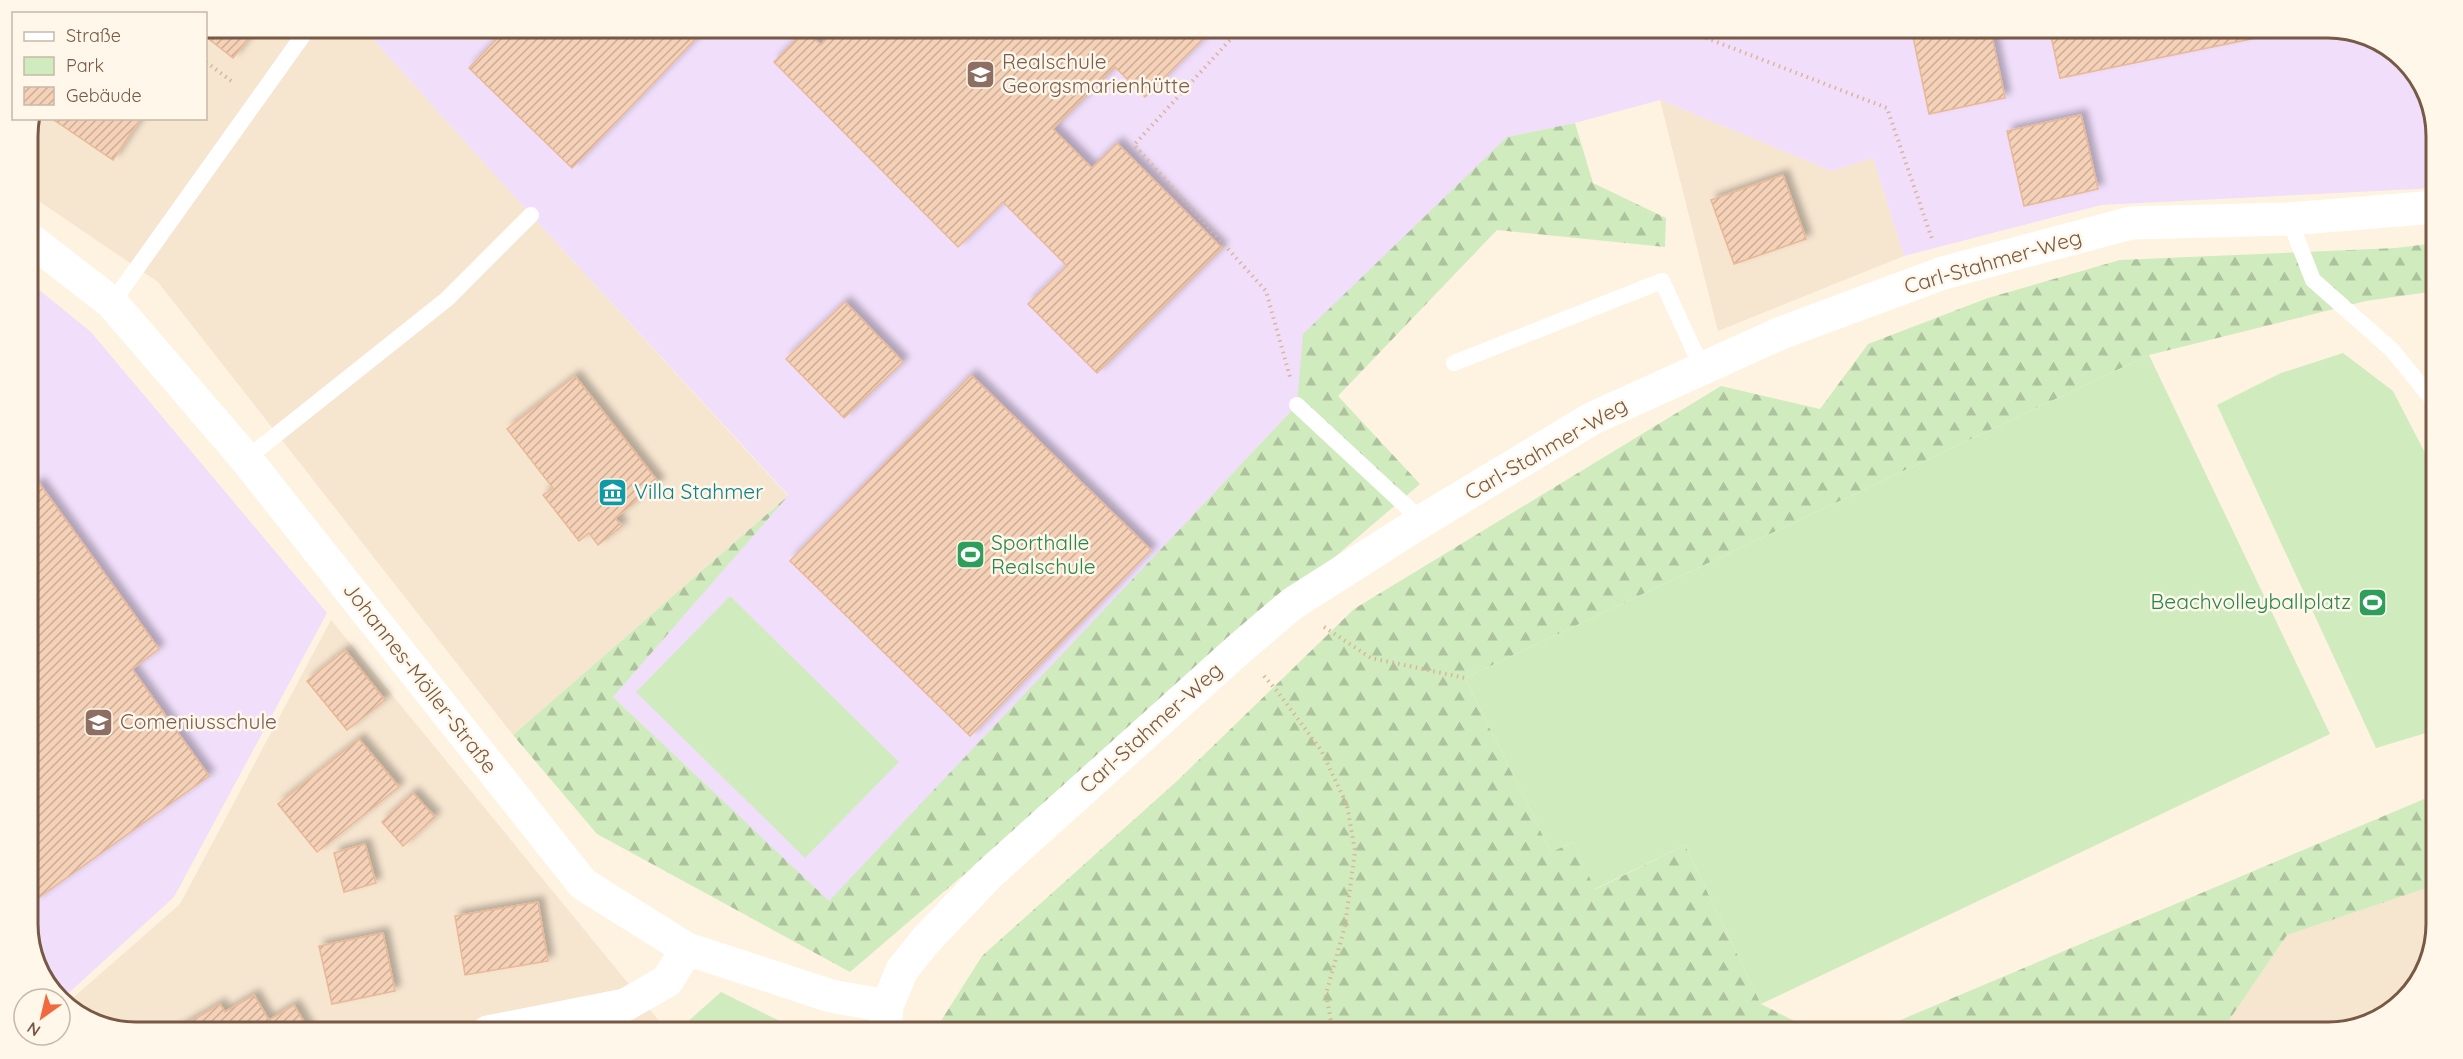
<svg xmlns="http://www.w3.org/2000/svg" width="2463" height="1059" font-family="Quicksand,sans-serif">
<defs>
<pattern id="forest-firs" width="22" height="20" patternUnits="userSpaceOnUse" patternTransform="scale(1.5)"><rect width="22" height="20" fill="#d0ecbf"/><path d="M5 1l3.5 6h-7zM16 11l3.5 6h-7z" fill="#aec29d"/></pattern>
<pattern id="building-hatch" width="6" height="6" patternUnits="userSpaceOnUse" patternTransform="scale(1.5)"><rect width="6" height="6" fill="#f5d1b7"/><path d="M-1 1l2-2M0 6l6-6M5 7l2-2" fill="none" stroke="#cbad97"/></pattern>
<filter id="shadow"><feDropShadow dx="5.5" dy="-5.5" stdDeviation="3" flood-color="#0004"/></filter>
</defs>
<rect width="100%" height="100%" fill="#fef3e1"/>
<!-- residential -->
<path fill="#f6e5cf" d="M 206,27 L 362,27 L 531,215 L 788,496 L 513,735 L 158,282 L 27,193 L 27,129 L 32,119 L 206,118 Z
M 1660,100 L 1832,171 L 1873,158 L 1904,256 L 1718,331 Z
M 331,620 L 668,1032 L 136,1032 L 95,1024 L 67,1003 L 180,904 Z
M 2436,885 L 2436,923 L 2428,964 L 2388,1013 L 2327,1032 L 2221,1032 L 2287,935 Z"/>
<!-- education -->
<path fill="#f0defa" d="M 362,27 L 2327,27 L 2368,35 L 2414,70 L 2436,129 L 2436,188 L 2101,205 L 1904,256 L 1873,158 L 1832,171 L 1660,100 L 1575,123 L 1507,137 L 1297,405 L 829,902 L 613,697 L 788,495 L 531,215 Z
M 27,280 L 91,332 L 327,613 L 174,897 L 62,999 L 49,989 L 27,931 Z"/>
<!-- forest -->
<path fill="url(#forest-firs)" d="M 1575,123 L 1593,183 L 1666,218 L 1665,247 L 1497,230 L 1338,396 L 1420,484 L 850,972 L 597,834 L 513,735 L 788,496 L 613,697 L 829,901 L 1297,405 L 1303,334 L 1507,137 Z
M 2436,243 L 2436,291 L 2366,301 L 2149,355 L 1465,678 L 1551,852 L 1573,842 L 1596,889 L 1685,845 L 1761,1004 L 1816,1032 L 934,1032 L 982,956 L 1177,781 L 1354,609 L 1721,386 L 1820,409 L 1868,344 L 1988,298 L 2120,260 L 2396,248 Z
M 2436,794 L 2436,885 L 2287,935 L 2221,1032 L 1872,1032 Z"/>
<!-- park -->
<path fill="#d0ecbf" d="M 2343,353 L 2393,391 L 2436,474 L 2436,730 L 2376,748 L 2217,405 L 2281,373 Z
M 2149,355 L 2330,734 L 1761,1004 L 1685,845 L 1595,889 L 1573,842 L 1551,852 L 1465,678 Z
M 730,596 L 899,762 L 805,858 L 636,692 Z
M 721,992 L 802,1032 L 676,1032 Z"/>
<!-- building -->
<path fill="url(#building-hatch)" stroke="#e9b896" stroke-width="1.5" filter="url(#shadow)" d="M 206,27 L 257,27 L 233,58 L 206,37 Z
M 508,27 L 707,27 L 572,168 L 469,68 Z
M 838,27 L 1215,27 L 1145,97 L 1115,67 L 1053,129 L 1092,168 L 1117,143 L 1222,248 L 1097,373 L 1028,304 L 1067,266 L 1003,202 L 958,247 L 774,62 L 806,30 L 821,45 Z
M 1911,27 L 1990,27 L 2005,98 L 1929,114 Z
M 1911,27 L 1990,27 L 2005,98 L 1929,114 Z
M 2049,27 L 2310,27 L 2060,78 Z
M 2049,27 L 2310,27 L 2060,78 Z
M 2081,115 L 2098,189 L 2024,206 L 2007,131 Z
M 51,118 L 141,118 L 113,160 Z
M 1783,175 L 1806,239 L 1734,264 L 1711,200 Z
M 845,302 L 903,362 L 844,418 L 786,359 Z
M 971,375 L 1151,550 L 970,736 L 790,561 Z
M 575,376 L 659,483 L 615,518 L 622,526 L 598,545 L 589,533 L 579,541 L 543,495 L 553,488 L 507,429 Z
M 39,483 L 159,649 L 132,669 L 209,776 L 34,901 L 27,892 L 27,492 Z
M 345,650 L 385,700 L 347,730 L 307,681 Z
M 359,739 L 399,787 L 317,852 L 278,804 Z
M 413,793 L 435,817 L 403,846 L 382,822 Z
M 365,844 L 376,883 L 344,892 L 334,853 Z
M 538,902 L 548,961 L 465,975 L 455,916 Z
M 383,933 L 395,991 L 332,1004 L 319,946 Z
M 254,995 L 276,1032 L 173,1032 L 220,1004 L 225,1012 Z
M 294,1005 L 310,1032 L 276,1032 L 269,1020 Z"/>
<g fill="none" stroke-linecap="round" stroke-linejoin="round">
<!-- path -->
<path stroke="#dab59a" stroke-width="4" stroke-dasharray="1.5 4.5" stroke-linecap="butt" d="M 1238,27 L 1240,29 L 1134,145 L 1266,291 L 1290,377
M 1678,27 L 1887,108 L 1932,239
M 206,62 L 234,83
M 1324,627 L 1371,658 L 1465,678
M 1264,676 L 1277,691 L 1321,750 L 1347,805 L 1355,851 L 1345,926 L 1326,994 L 1333,1032"/>
<!-- lane -->
<path stroke="#fff" stroke-width="16" d="M 2289,219 L 2313,280 L 2392,350 L 2436,404
M 112,303 L 309,27
M 1454,363 L 1662,281 L 1702,368
M 1297,405 L 1422,521
M 246,459 L 447,299 L 531,215"/>
<!-- street -->
<path stroke="#fff" stroke-width="33" d="M 27,237 L 112,303 L 246,459 L 583,884 L 687,949 L 831,996 L 887,1006
M 488,1032 L 625,1005 L 667,981 L 687,949
M 885,1032 L 887,1006 L 902,970 L 926,940 L 989,874 L 1239,649 L 1292,604 L 1422,521 L 1593,418 L 1781,333 L 1943,273 L 2131,223 L 2289,219 L 2436,207"/>
</g>
<!-- icons -->
<defs>
<symbol id="school-square" viewBox="-11 -11 22 22"><rect x="-9" y="-9" width="18" height="18" rx="4" fill="#8d6e63" stroke="#fff7e9"/><path d="M0-5L7-2L0 1L-7-2ZM-4 1L0 2.5L4 1V4Q0 6-4 4Z" fill="#fff"/></symbol>
<symbol id="museum-square" viewBox="-11 -11 22 22"><rect x="-9" y="-9" width="18" height="18" rx="4" fill="#0f9aa8" stroke="#fff7e9"/><path d="M0-6L6-3V-2H-6V-3ZM-5-1h2V3h-2ZM-1-1h2V3h-2ZM3-1h2V3H3ZM-6 4H6V6H-6Z" fill="#fff"/></symbol>
<symbol id="stadium-square" viewBox="-11 -11 22 22"><rect x="-9" y="-9" width="18" height="18" rx="4" fill="#2e9e5b" stroke="#fff7e9"/><path d="M0-5a6.5 5 0 1 0 0 10a6.5 5 0 1 0 0-10ZM-3.5-1.8h7v3.6h-7Z" fill="#fff"/></symbol>
</defs>
<g fill-rule="evenodd">
<use href="#school-square" x="964" y="58" width="33" height="33"/>
<use href="#museum-square" x="596" y="476" width="33" height="33"/>
<use href="#stadium-square" x="954" y="538" width="33" height="33"/>
<use href="#stadium-square" x="2356" y="586" width="33" height="33"/>
<use href="#school-square" x="82" y="706" width="33" height="33"/>
</g>
<g text-anchor="middle" stroke-width="5" stroke-linejoin="round" paint-order="stroke">
<!-- education labels -->
<g font-size="21" fill="#785e54" stroke="#fff7e9" text-anchor="start">
<text x="1002" y="69">Realschule<tspan x="1002" dy="24">Georgsmarienhütte</tspan></text>
<text x="120" y="729">Comeniusschule</text>
</g>
<!-- street labels -->
<g font-size="21" fill="#775946" stroke="#fff7e9">
<text transform="translate(1993 262) rotate(-16)" y="7">Carl-Stahmer-Weg</text>
<text transform="translate(1546 449) rotate(-30)" y="7">Carl-Stahmer-Weg</text>
<text transform="translate(420 678) rotate(52)" y="7">Johannes-Möller-Straße</text>
<text transform="translate(1151 728) rotate(-42)" y="7">Carl-Stahmer-Weg</text>
</g>
<!-- culture labels -->
<g font-size="21" fill="#0d838f" stroke="#fff7e9" text-anchor="start">
<text x="634" y="499">Villa Stahmer</text>
</g>
<!-- leisure labels -->
<g font-size="21" fill="#27864d" stroke="#fff7e9" text-anchor="start">
<text x="991" y="550">Sporthalle<tspan x="991" dy="24">Realschule</tspan></text>
<text x="2351" y="609" text-anchor="end">Beachvolleyballplatz</text>
</g>
</g>
<!-- crop -->
<path d="M0 0H2463V1059H0ZM136 38H2328A98 98 0 0 1 2426 136V924A98 98 0 0 1 2328 1022H136A98 98 0 0 1 38 924V136A98 98 0 0 1 136 38Z" fill="#fff7e9" fill-rule="evenodd"/>
<path fill="none" stroke="#775946" stroke-width="3" d="M136 38H2328A98 98 0 0 1 2426 136V924A98 98 0 0 1 2328 1022H136A98 98 0 0 1 38 924V136A98 98 0 0 1 136 38Z"/>
<!-- legend -->
<rect x="12" y="12" width="195" height="108" fill="#fff7e9" stroke="#c9b8a8" stroke-width="1.5"/>
<rect x="24" y="32" width="30" height="9" fill="#ffffff" stroke="#c9b8a8" stroke-width="1.5"/>
<text x="66" y="42" font-size="18" fill="#775946">Straße</text>
<rect x="24" y="57" width="30" height="18" fill="#d0ecbf" stroke="#c9b8a8" stroke-width="1.5"/>
<text x="66" y="72" font-size="18" fill="#775946">Park</text>
<rect x="24" y="87" width="30" height="18" fill="url(#building-hatch)" stroke="#c9b8a8" stroke-width="1.5"/>
<text x="66" y="102" font-size="18" fill="#775946">Gebäude</text>
<!-- north arrow -->
<g transform="translate(42 1017) rotate(214)"><circle r="28" fill="#fff7e9" stroke="#c9b8a8" stroke-width="1.5"/>
<path d="M0-4.5L10 22L0 15L-10 22Z" fill="#f16a3d"/>
<text y="-9" font-size="16" font-weight="bold" text-anchor="middle" fill="#775946">N</text>
</g>
</svg>
